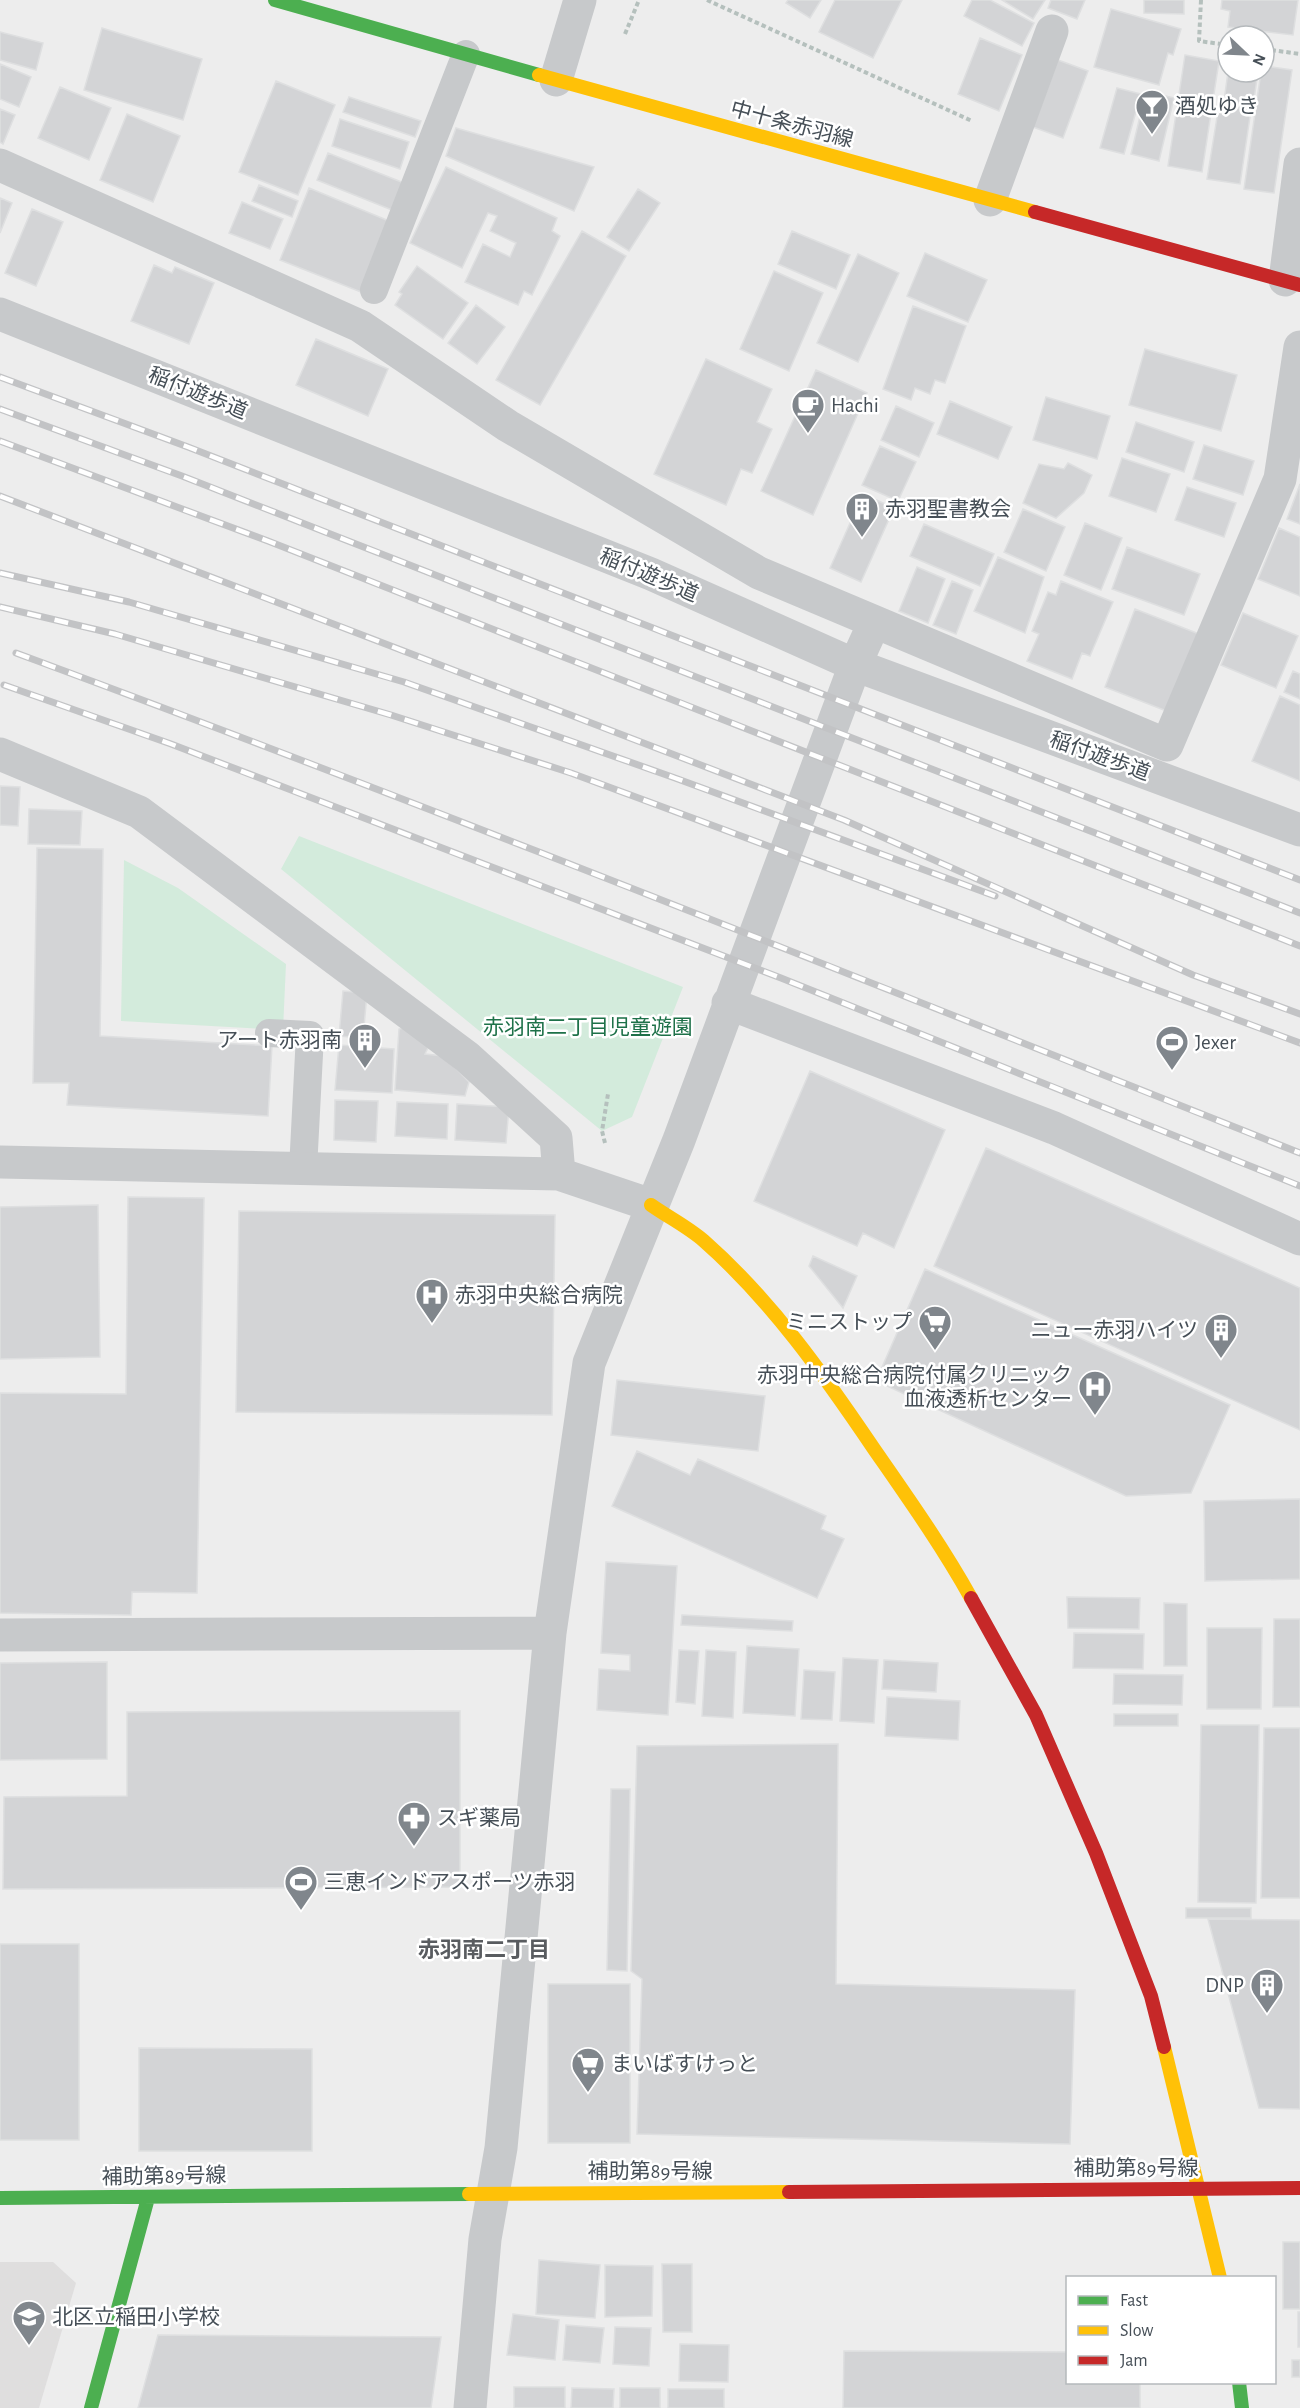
<svg xmlns="http://www.w3.org/2000/svg" width="1300" height="2408" font-family="'Alegreya Sans','Noto Sans JP',sans-serif">
<rect width="100%" height="100%" fill="#ededed"/>
<!-- education -->
<path fill="#dfdede" d="M 0,2262 L 53,2262 L 76,2283 L 39,2408 L 0,2408 Z"/>
<!-- green -->
<path fill="#d3ebdc" d="M 299,836 L 683,987 L 632,1117 L 602,1131 L 281,869 Z
M 124,860 L 178,888 L 286,964 L 283,1030 L 121,1021 Z"/>
<!-- building -->
<path fill="#d3d4d6" stroke="#dedfe0" stroke-width="1.5" d="M 788,0 L 821,0 L 810,18 L 786,3 Z
M 835,0 L 902,0 L 873,58 L 819,32 Z
M 972,0 L 990,0 L 1034,23 L 1022,46 L 964,16 Z
M 1002,0 L 1045,0 L 1033,19 Z
M 1051,0 L 1085,0 L 1077,19 L 1048,8 Z
M 1144,0 L 1184,0 L 1184,14 L 1144,13 Z
M 1222,0 L 1298,0 L 1293,35 L 1228,27 L 1230,11 L 1221,9 Z
M 1111,9 L 1181,29 L 1173,55 L 1168,53 L 1159,85 L 1094,67 Z
M 102,28 L 202,59 L 183,120 L 84,90 Z
M 0,32 L 43,43 L 36,70 L 0,60 Z
M 980,38 L 1022,55 L 999,111 L 958,94 Z
M 1185,55 L 1219,61 L 1202,172 L 1168,166 Z
M 1058,60 L 1088,71 L 1063,138 L 1033,127 Z
M 0,64 L 31,77 L 19,107 L 0,99 Z
M 1264,66 L 1292,70 L 1274,193 L 1244,189 L 1261,72 L 1264,72 Z
M 1228,72 L 1258,72 L 1253,106 L 1224,101 Z
M 276,81 L 335,105 L 298,195 L 239,172 Z
M 60,87 L 111,108 L 89,160 L 38,138 Z
M 1117,88 L 1141,94 L 1124,154 L 1100,148 Z
M 1146,91 L 1174,98 L 1159,161 L 1131,154 Z
M 349,97 L 421,121 L 415,137 L 343,112 Z
M 1219,105 L 1251,110 L 1240,184 L 1207,179 Z
M 0,109 L 15,115 L 3,144 L 0,142 Z
M 127,114 L 180,136 L 153,202 L 100,180 Z
M 340,119 L 409,142 L 400,169 L 332,146 Z
M 456,128 L 594,167 L 574,211 L 446,156 Z
M 328,153 L 404,183 L 392,210 L 317,180 Z
M 446,167 L 557,218 L 552,231 L 560,236 L 532,295 L 524,291 L 518,305 L 465,282 L 483,244 L 510,257 L 516,243 L 490,231 L 497,216 L 488,213 L 462,268 L 410,243 Z
M 259,185 L 298,201 L 292,217 L 252,201 Z
M 309,188 L 389,221 L 361,292 L 280,260 Z
M 638,189 L 660,203 L 629,251 L 607,237 Z
M 0,198 L 12,203 L 0,233 Z
M 242,202 L 283,219 L 270,249 L 229,233 Z
M 32,209 L 63,222 L 36,286 L 5,273 Z
M 582,231 L 626,256 L 540,405 L 496,380 Z
M 792,231 L 850,255 L 836,289 L 778,264 Z
M 925,253 L 987,280 L 968,322 L 907,296 Z
M 858,254 L 899,273 L 858,362 L 817,343 Z
M 154,265 L 172,273 L 175,267 L 214,283 L 189,344 L 131,321 Z
M 417,266 L 468,303 L 443,339 L 395,305 L 402,294 L 399,292 Z
M 774,271 L 823,293 L 789,371 L 740,349 Z
M 476,305 L 505,327 L 477,364 L 448,343 Z
M 913,306 L 966,326 L 945,383 L 935,380 L 930,394 L 915,388 L 911,400 L 883,389 Z
M 316,339 L 388,369 L 368,416 L 296,385 Z
M 1145,349 L 1237,375 L 1221,431 L 1129,405 Z
M 706,359 L 772,389 L 757,422 L 772,429 L 752,473 L 741,469 L 726,505 L 654,474 Z
M 816,370 L 867,393 L 813,515 L 761,491 Z
M 1046,397 L 1110,416 L 1097,459 L 1033,440 Z
M 950,401 L 1012,427 L 998,459 L 937,434 Z
M 896,406 L 934,423 L 919,457 L 881,440 Z
M 1136,422 L 1194,442 L 1184,472 L 1126,452 Z
M 1204,445 L 1254,461 L 1243,495 L 1193,479 Z
M 880,446 L 916,462 L 898,501 L 862,485 Z
M 1122,458 L 1170,474 L 1156,512 L 1109,496 Z
M 1068,463 L 1092,475 L 1084,493 L 1056,518 L 1023,503 L 1039,464 L 1064,469 Z
M 1300,484 L 1300,524 L 1287,519 Z
M 1187,487 L 1236,503 L 1224,537 L 1175,520 Z
M 863,494 L 894,508 L 861,582 L 830,568 Z
M 1023,509 L 1065,527 L 1046,571 L 1004,552 Z
M 1085,523 L 1122,538 L 1101,590 L 1064,575 Z
M 924,524 L 994,554 L 980,586 L 910,556 Z
M 1279,528 L 1300,537 L 1300,596 L 1258,579 Z
M 1127,547 L 1200,574 L 1184,615 L 1112,589 Z
M 998,557 L 1044,577 L 1025,633 L 974,611 Z
M 917,567 L 945,579 L 928,623 L 899,611 Z
M 952,581 L 973,590 L 956,634 L 933,625 Z
M 1061,581 L 1113,602 L 1090,656 L 1082,653 L 1072,679 L 1027,661 L 1039,634 L 1032,631 L 1048,592 L 1056,595 Z
M 1135,609 L 1199,634 L 1169,712 L 1105,687 Z
M 1243,613 L 1298,636 L 1276,688 L 1221,665 Z
M 1293,671 L 1300,674 L 1300,699 L 1284,692 Z
M 1280,696 L 1300,705 L 1300,781 L 1252,761 Z
M 0,786 L 20,787 L 18,826 L 0,825 Z
M 29,809 L 82,811 L 80,845 L 28,844 Z
M 37,848 L 103,849 L 100,1036 L 272,1046 L 268,1116 L 67,1105 L 69,1083 L 33,1083 Z
M 343,991 L 367,993 L 363,1038 L 339,1036 Z
M 407,1027 L 429,1046 L 425,1054 L 444,1056 L 469,1082 L 465,1096 L 395,1090 L 399,1029 Z
M 339,1045 L 394,1049 L 392,1093 L 335,1090 Z
M 810,1071 L 945,1130 L 894,1248 L 863,1233 L 857,1246 L 754,1201 Z
M 335,1100 L 378,1101 L 376,1142 L 334,1140 Z
M 397,1102 L 448,1104 L 447,1139 L 395,1136 Z
M 457,1104 L 509,1107 L 506,1143 L 455,1140 Z
M 986,1148 L 1300,1288 L 1300,1430 L 934,1266 Z
M 128,1197 L 204,1198 L 197,1593 L 132,1592 L 131,1615 L 0,1613 L 0,1393 L 126,1394 Z
M 98,1205 L 100,1357 L 0,1359 L 0,1207 Z
M 239,1211 L 555,1215 L 552,1415 L 236,1412 Z
M 813,1256 L 857,1276 L 843,1308 L 809,1266 Z
M 925,1269 L 1230,1405 L 1191,1493 L 1126,1496 L 876,1381 Z
M 617,1380 L 765,1396 L 758,1451 L 611,1435 Z
M 637,1451 L 690,1475 L 698,1459 L 826,1516 L 821,1529 L 844,1539 L 817,1598 L 612,1506 Z
M 1300,1499 L 1300,1579 L 1205,1581 L 1204,1501 Z
M 606,1562 L 677,1566 L 668,1715 L 597,1710 L 599,1669 L 630,1671 L 630,1655 L 601,1653 Z
M 1067,1597 L 1140,1598 L 1139,1629 L 1068,1628 Z
M 1164,1603 L 1187,1604 L 1187,1666 L 1164,1666 Z
M 682,1615 L 793,1621 L 792,1631 L 681,1625 Z
M 1274,1619 L 1300,1619 L 1300,1707 L 1273,1707 Z
M 1207,1628 L 1262,1628 L 1261,1709 L 1207,1709 Z
M 1074,1633 L 1144,1634 L 1143,1669 L 1073,1668 Z
M 747,1646 L 799,1649 L 795,1716 L 743,1713 Z
M 679,1650 L 699,1651 L 695,1704 L 676,1702 Z
M 706,1650 L 736,1652 L 733,1718 L 702,1716 Z
M 843,1658 L 878,1660 L 874,1723 L 840,1721 Z
M 884,1660 L 938,1663 L 936,1692 L 882,1689 Z
M 107,1662 L 107,1759 L 0,1760 L 0,1663 Z
M 804,1670 L 835,1672 L 832,1720 L 801,1719 Z
M 1114,1674 L 1183,1675 L 1182,1705 L 1113,1704 Z
M 887,1697 L 960,1701 L 958,1740 L 885,1736 Z
M 460,1711 L 460,1887 L 3,1889 L 4,1797 L 127,1796 L 127,1712 Z
M 1114,1714 L 1178,1714 L 1178,1726 L 1114,1726 Z
M 1201,1725 L 1259,1725 L 1256,1903 L 1198,1902 Z
M 1264,1728 L 1300,1728 L 1300,1898 L 1261,1898 Z
M 838,1744 L 836,1984 L 1075,1990 L 1070,2144 L 637,2134 L 642,1979 L 631,1971 L 637,1746 Z
M 611,1789 L 630,1789 L 627,1971 L 607,1970 Z
M 1186,1908 L 1251,1908 L 1251,1918 L 1186,1918 Z
M 1208,1919 L 1300,1920 L 1300,2109 L 1259,2108 Z
M 0,1944 L 79,1944 L 79,2140 L 0,2140 Z
M 548,1984 L 630,1984 L 630,2143 L 548,2143 Z
M 139,2048 L 312,2049 L 312,2151 L 139,2151 Z
M 1283,2242 L 1300,2242 L 1300,2309 L 1283,2309 Z
M 539,2260 L 600,2265 L 595,2318 L 536,2314 Z
M 662,2264 L 692,2264 L 692,2332 L 663,2332 Z
M 605,2265 L 653,2266 L 652,2316 L 605,2317 Z
M 1298,2312 L 1300,2312 L 1300,2347 L 1298,2347 Z
M 513,2314 L 559,2320 L 555,2360 L 507,2355 Z
M 566,2325 L 604,2328 L 600,2363 L 563,2360 Z
M 615,2327 L 651,2328 L 649,2366 L 613,2364 Z
M 158,2335 L 441,2337 L 431,2408 L 138,2408 Z
M 680,2344 L 729,2345 L 728,2382 L 679,2381 Z
M 844,2351 L 1068,2352 L 1068,2382 L 1140,2382 L 1140,2408 L 843,2408 Z
M 1292,2360 L 1300,2360 L 1300,2377 L 1292,2377 Z
M 514,2387 L 565,2387 L 565,2408 L 514,2408 Z
M 572,2388 L 614,2389 L 613,2408 L 571,2408 Z
M 620,2388 L 660,2388 L 660,2408 L 620,2408 Z
M 668,2389 L 724,2389 L 724,2408 L 668,2408 Z"/>
<g fill="none" stroke-linecap="round" stroke-linejoin="round">
<!-- path -->
<path stroke="#b5c0bd" stroke-width="4" stroke-dasharray="4.5 3" stroke-linecap="butt" d="M 707,0 L 972,121
M 1201,0 L 1199,41 L 1228,45
M 625,34 L 639,0
M 1264,49 L 1300,54
M 605,1143 L 602,1131 L 608,1094"/>
<!-- lane -->
<path stroke="#c7c9cb" stroke-width="28" d="M 374,290 L 466,54
M 269,1033 L 310,1035 L 303,1169"/>
<!-- street -->
<path stroke="#c7c9cb" stroke-width="33" d="M 556,80 L 580,0
M 0,165 L 360,326 L 508,426 L 759,573 L 1167,745 L 1280,479 L 1300,347
M 990,200 L 1052,31
M 1285,280 L 1300,164
M 0,314 L 651,574 L 855,665 L 1300,830
M 0,754 L 139,812 L 467,1057 L 556,1138 L 559,1174
M 728,1003 L 1054,1128 L 1300,1239
M 0,1162 L 559,1174 L 651,1205
M 0,1635 L 550,1633
M 470,2408 L 485,2239 L 501,2148 L 550,1633 L 589,1363 L 679,1140 L 855,665 L 874,623"/>
<!-- fast -->
<path stroke="#4caf50" stroke-width="14" d="M 275,0 L 539,75
M 0,2198 L 469,2194
M 1239,2382 L 1242,2408
M 91,2408 L 148,2198"/>
<!-- slow -->
<path stroke="#ffc107" stroke-width="14" d="M 539,75 L 1035,212
M 651,1205 C 668,1217 688,1227 704,1241 C 771,1300 824,1375 874,1449 C 908,1498 942,1546 971,1598
M 1164,2047 L 1220,2278
M 469,2194 L 789,2192"/>
<!-- jam -->
<path stroke="#c62828" stroke-width="14" d="M 1035,212 L 1300,285
M 971,1598 L 1036,1715 L 1096,1853 L 1151,1996 L 1164,2047
M 789,2192 L 1300,2188"/>
<defs>
<path id="rail" d="M 0,377 L 188,447 L 1300,880
M 0,409 L 182,476 L 1300,913
M 0,441 L 268,541 L 1300,946
M 0,496 L 844,820 L 1193,975 L 1300,1014
M 0,573 L 129,602 L 404,682 L 675,778 L 995,896
M 0,607 L 115,634 L 391,715 L 571,773 L 1300,1043
M 16,653 C 447,812 873,984 1300,1153
M 4,685 L 171,744 L 781,978 L 1300,1186"/>
</defs>
<!-- rail casing -->
<use href="#rail" stroke="#c2c3c5" stroke-width="7"/>
<!-- rail -->
<use href="#rail" stroke="#fff" stroke-width="4.5" stroke-dasharray="14" stroke-linecap="butt"/>
</g>
<!-- icons -->
<defs>
<symbol id="bar-pin" viewBox="-11 -11 22 30"><path d="M0 17L-7.5 6A9.5 9.5 0 1 1 7.5 6Z" fill="#80868c" stroke="#fff"/><path d="M-6-5H6L.8 .8V4.5H3.5V6h-7V4.5H-.8V.8Z" fill="#fff"/></symbol>
<symbol id="cafe-pin" viewBox="-11 -11 22 30"><path d="M0 17L-7.5 6A9.5 9.5 0 1 1 7.5 6Z" fill="#80868c" stroke="#fff"/><path d="M-5.5-4.5H6V0H3Q3 3.5 0 3.5H-2.5Q-5.5 3.5-5.5 0ZM3-3.2v2h1.7v-2ZM-6 4.5H4V6H-6Z" fill="#fff"/></symbol>
<symbol id="building-pin" viewBox="-11 -11 22 30"><path d="M0 17L-7.5 6A9.5 9.5 0 1 1 7.5 6Z" fill="#80868c" stroke="#fff"/><path d="M-4-6H4V6H1V3H-1V6H-4ZM-2.5-4.3h1.7v1.8h-1.7ZM.8-4.3h1.7v1.8H.8ZM-2.5-1h1.7V.8h-1.7ZM.8-1h1.7V.8H.8Z" fill="#fff"/></symbol>
<symbol id="stadium-pin" viewBox="-11 -11 22 30"><path d="M0 17L-7.5 6A9.5 9.5 0 1 1 7.5 6Z" fill="#80868c" stroke="#fff"/><path d="M0-5a6.5 5 0 1 0 0 10a6.5 5 0 1 0 0-10ZM-3.5-1.8h7v3.6h-7Z" fill="#fff"/></symbol>
<symbol id="hospital-pin" viewBox="-11 -11 22 30"><path d="M0 17L-7.5 6A9.5 9.5 0 1 1 7.5 6Z" fill="#80868c" stroke="#fff"/><path d="M-5-5h3v3.5h4V-5h3V5h-3V1.5h-4V5h-3Z" fill="#fff"/></symbol>
<symbol id="supermarket-pin" viewBox="-11 -11 22 30"><path d="M0 17L-7.5 6A9.5 9.5 0 1 1 7.5 6Z" fill="#80868c" stroke="#fff"/><path d="M-6-5.5h2.5l.6 2H6L4.5 2H-2.5L-4.4-4H-6ZM-1.5 3.2a1.3 1.3 0 1 0 .1 0ZM3 3.2a1.3 1.3 0 1 0 .1 0Z" fill="#fff"/></symbol>
<symbol id="pharmacy-pin" viewBox="-11 -11 22 30"><path d="M0 17L-7.5 6A9.5 9.5 0 1 1 7.5 6Z" fill="#80868c" stroke="#fff"/><path d="M-2-6h4v4h4v4h-4v4h-4v-4h-4v-4h4Z" fill="#fff"/></symbol>
<symbol id="school-pin" viewBox="-11 -11 22 30"><path d="M0 17L-7.5 6A9.5 9.5 0 1 1 7.5 6Z" fill="#80868c" stroke="#fff"/><path d="M0-5L7-2L0 1L-7-2ZM-4 1L0 2.5L4 1V4Q0 6-4 4Z" fill="#fff"/></symbol>
</defs>
<g fill-rule="evenodd">
<use href="#bar-pin" x="1133" y="87" width="38" height="52"/>
<use href="#cafe-pin" x="789" y="386" width="38" height="52"/>
<use href="#building-pin" x="843" y="490" width="38" height="52"/>
<use href="#building-pin" x="346" y="1021" width="38" height="52"/>
<use href="#stadium-pin" x="1153" y="1023" width="38" height="52"/>
<use href="#hospital-pin" x="413" y="1276" width="38" height="52"/>
<use href="#supermarket-pin" x="916" y="1303" width="38" height="52"/>
<use href="#building-pin" x="1202" y="1311" width="38" height="52"/>
<use href="#hospital-pin" x="1076" y="1368" width="38" height="52"/>
<use href="#pharmacy-pin" x="395" y="1799" width="38" height="52"/>
<use href="#stadium-pin" x="282" y="1863" width="38" height="52"/>
<use href="#building-pin" x="1248" y="1966" width="38" height="52"/>
<use href="#supermarket-pin" x="569" y="2045" width="38" height="52"/>
<use href="#school-pin" x="10" y="2298" width="38" height="52"/>
</g>
<g text-anchor="middle" stroke-width="5" stroke-linejoin="round" paint-order="stroke">
<!-- poi labels -->
<g font-size="21" fill="#464f57" stroke="#fff" text-anchor="start">
<text x="1175" y="113">酒処ゆき</text>
<text x="831" y="412">Hachi</text>
<text x="885" y="516">赤羽聖書教会</text>
<text x="342" y="1047" text-anchor="end">アート赤羽南</text>
<text x="1195" y="1049">Jexer</text>
<text x="455" y="1302">赤羽中央総合病院</text>
<text x="912" y="1329" text-anchor="end">ミニストップ</text>
<text x="1198" y="1337" text-anchor="end">ニュー赤羽ハイツ</text>
<text x="1072" y="1382" text-anchor="end">赤羽中央総合病院付属クリニック<tspan x="1072" dy="24">血液透析センター</tspan></text>
<text x="437" y="1825">スギ薬局</text>
<text x="324" y="1889">三恵インドアスポーツ赤羽</text>
<text x="1244" y="1992" text-anchor="end">DNP</text>
<text x="611" y="2071">まいばすけっと</text>
<text x="52" y="2324">北区立稲田小学校</text>
</g>
<!-- street labels -->
<g font-size="21" fill="#464f57" stroke="#fff">
<text transform="translate(792 124) rotate(15)" y="7">中十条赤羽線</text>
<text transform="translate(198 393) rotate(22)" y="7">稲付遊歩道</text>
<text transform="translate(649 575) rotate(23)" y="7">稲付遊歩道</text>
<text transform="translate(1100 756) rotate(20)" y="7">稲付遊歩道</text>
<text x="1136" y="2175">補助第89号線</text>
<text x="650" y="2178">補助第89号線</text>
<text transform="translate(164 2176) rotate(-1)" y="7">補助第89号線</text>
</g>
<!-- park labels -->
<g font-size="21" fill="#1e7149" stroke="#fff">
<text x="588" y="1034">赤羽南二丁目児童遊園</text>
</g>
<!-- neighbourhood labels -->
<g font-size="22" font-weight="bold" fill="#595c60" stroke="#fff">
<text x="484" y="1957">赤羽南二丁目</text>
</g>
</g>
<!-- legend -->
<rect x="1066" y="2276" width="210" height="108" fill="#ffffff" stroke="#b5b9bc" stroke-width="1.5"/>
<rect x="1078" y="2296" width="30" height="9" fill="#4caf50" stroke="#b5b9bc" stroke-width="1.5"/>
<text x="1120" y="2306" font-size="18" fill="#464f57">Fast</text>
<rect x="1078" y="2326" width="30" height="9" fill="#ffc107" stroke="#b5b9bc" stroke-width="1.5"/>
<text x="1120" y="2336" font-size="18" fill="#464f57">Slow</text>
<rect x="1078" y="2356" width="30" height="9" fill="#c62828" stroke="#b5b9bc" stroke-width="1.5"/>
<text x="1120" y="2366" font-size="18" fill="#464f57">Jam</text>
<!-- north arrow -->
<g transform="translate(1246 54) rotate(113)"><circle r="28" fill="#ffffff" stroke="#b5b9bc" stroke-width="1.5"/>
<path d="M0-4.5L10 22L0 15L-10 22Z" fill="#80868c"/>
<text y="-9" font-size="16" font-weight="bold" text-anchor="middle" fill="#464f57">N</text>
</g>
</svg>
